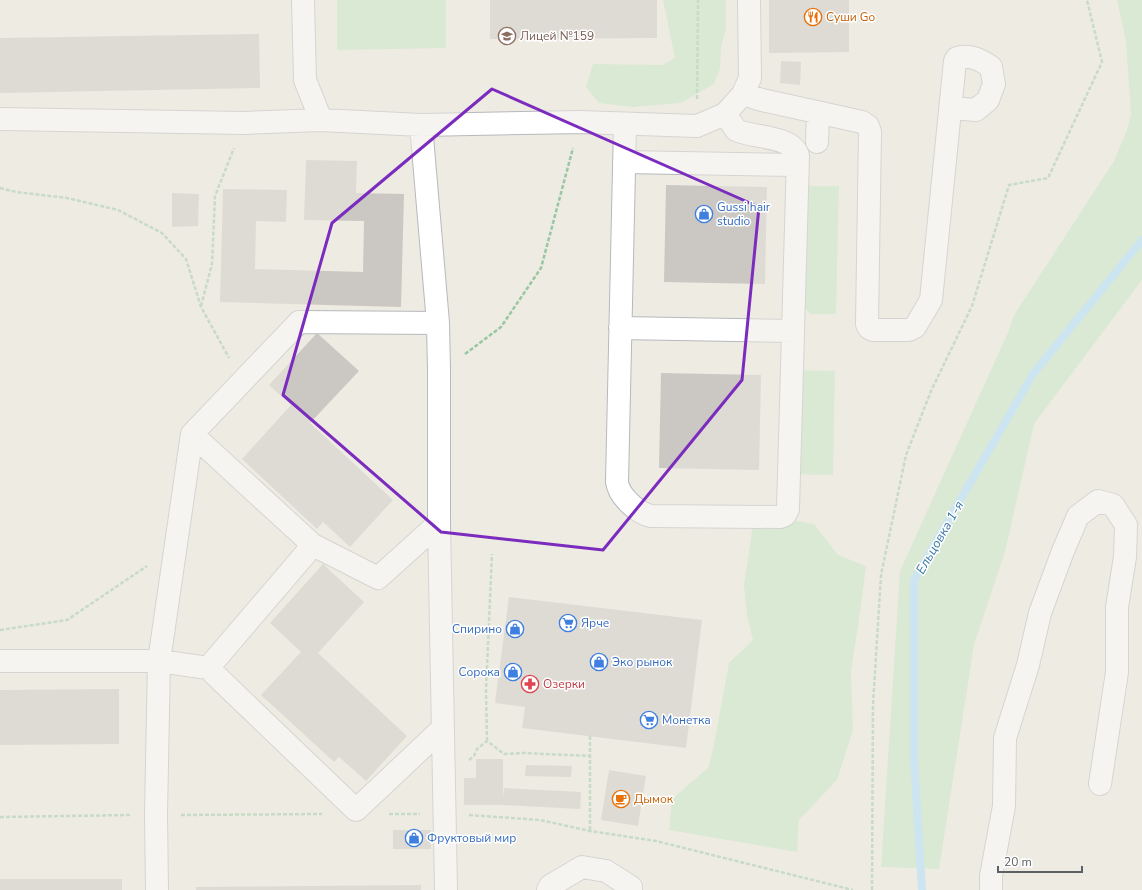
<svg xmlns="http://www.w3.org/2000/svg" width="1142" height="890" font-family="'Nunito Sans',sans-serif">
<rect width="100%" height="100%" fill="#eeebe3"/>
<!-- green -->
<path fill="#c2e6bf" d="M 337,0 L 446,0 L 446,48 L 337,50 Z
M 663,0 L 726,0 L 726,29 L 721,47 L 720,69 L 714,84 L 681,103 L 633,107 L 599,103 L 586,87 L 593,64 L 662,65 L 675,58 Z
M 1117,0 L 1142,0 L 1142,280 L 1034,424 L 1005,552 L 974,645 L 939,869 L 881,867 L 900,571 L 1009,330 L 1014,315 L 1114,161 L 1127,130 L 1131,115 L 1126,41 Z
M 803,186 L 839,186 L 836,314 L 810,314 L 800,301 Z
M 795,370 L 835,371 L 833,475 L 793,474 Z
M 792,520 L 814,524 L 838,555 L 866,566 L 862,599 L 851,672 L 853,730 L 837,780 L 799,820 L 797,852 L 669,830 L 672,799 L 708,768 L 713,749 L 729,663 L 753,640 L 747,616 L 744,585 L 753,524 Z"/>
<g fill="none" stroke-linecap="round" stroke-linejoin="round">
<!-- stream -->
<path stroke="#a2ddff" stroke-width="8" d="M 922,890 L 914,760 L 914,580 L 1033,374 L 1142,240"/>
</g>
<!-- building -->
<path fill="#cbc7c2" d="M 490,0 L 657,0 L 657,38 L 490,39 Z
M 769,0 L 849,0 L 849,52 L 769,53 Z
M 259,34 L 260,88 L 0,93 L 0,38 Z
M 781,61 L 801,62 L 800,85 L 780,83 Z
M 306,160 L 357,161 L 356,193 L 404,194 L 401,307 L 220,302 L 223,189 L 287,190 L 286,222 L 256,221 L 255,269 L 363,272 L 364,221 L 304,220 Z
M 666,185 L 767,187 L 765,284 L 664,282 Z
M 172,193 L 199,194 L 198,226 L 172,227 Z
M 317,333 L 359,371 L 310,423 L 393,500 L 350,547 L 323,522 L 317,529 L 242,459 L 291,405 L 269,385 Z
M 661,373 L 761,375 L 759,470 L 659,468 Z
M 323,564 L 364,602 L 318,653 L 407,736 L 366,781 L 339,757 L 334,762 L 261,695 L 301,652 L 270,623 Z
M 509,597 L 702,620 L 686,748 L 522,728 L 525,707 L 495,703 Z
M 119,689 L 119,744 L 0,745 L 0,690 Z
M 476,759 L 503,759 L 503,799 L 504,788 L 581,792 L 580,809 L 503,805 L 464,805 L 464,778 L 476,778 Z
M 526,765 L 572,766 L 571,777 L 525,776 Z
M 609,770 L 646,776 L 638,826 L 601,820 Z
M 393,830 L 431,830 L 431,849 L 393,849 Z
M 0,879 L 122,879 L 122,890 L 0,890 Z
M 421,885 L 421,890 L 196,890 L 196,887 Z"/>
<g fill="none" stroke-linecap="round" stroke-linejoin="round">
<defs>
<path id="minor" d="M 303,0 L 305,80 L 321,120 L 421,125
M 743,94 L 762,100 L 862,122 L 868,126 L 870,132 L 867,324 L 869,328 L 873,330 L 909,330 L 915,327 L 931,300 L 955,61 L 957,58 C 970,54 981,60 991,67 L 994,84 L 988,100 L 976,110 L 951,108
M 0,119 L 244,123 L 321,120
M 625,124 L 617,482 C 619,496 637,513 651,516 L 780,517 L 785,515 L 788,509 L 798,156 C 793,135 751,138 736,130 L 725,114
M 817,142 L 818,113
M 624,162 L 797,165
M 620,328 L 793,331
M 192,434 L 313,545 L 378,578 L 439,523
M 0,661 L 159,661 L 208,668 L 313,545
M 208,668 L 356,810 L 443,728
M 157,890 L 156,815 L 159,661 L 192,434 L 299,322 L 438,323
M 446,890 L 439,523 L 439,370 L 438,323 L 421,125 L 580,122 L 697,126 L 725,114 L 743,94 L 750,78 L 749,0
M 548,890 L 550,886 L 582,867 L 606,871 L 631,887 L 631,890
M 991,890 L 991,876 L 1004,806 L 1005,738 L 1028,665 L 1040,613 L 1063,551 L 1078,516 L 1098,501 L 1113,505 L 1126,525 L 1125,557 L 1117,607 L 1117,672 L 1100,784"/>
</defs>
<!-- minor casing -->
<use href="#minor" stroke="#b6b9bd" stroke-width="24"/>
<!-- path -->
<path stroke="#98c7a2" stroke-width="2.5" stroke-dasharray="4 2" stroke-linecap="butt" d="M 697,99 L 698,0
M 0,188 L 16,192 L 67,198 L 118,210 L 162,233 L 186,259 L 201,307 L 229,358
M 201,306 L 212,264 L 215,196 L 234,148
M 465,354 L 501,327 L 541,268 L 573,148
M 0,630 L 67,620 L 147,566
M 590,736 L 590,831
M 487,741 L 486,690 L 492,554
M 469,760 L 474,756 L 477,749 L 487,741 L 504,754 L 524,753 L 590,756
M 389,814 L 420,814
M 181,815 L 322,814
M 469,815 L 540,820 L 590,831 L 656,841 L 853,890
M 0,817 L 130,815
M 872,890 L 873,704 L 881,575 L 906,455 L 931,391 L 972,306 L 1009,185 L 1048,178 L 1102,62 L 1087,0"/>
<!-- minor -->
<use href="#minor" stroke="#fff" stroke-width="22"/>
</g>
<!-- marked area -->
<path d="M0 0H1142V890H0ZM 492,89 L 759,207 L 742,380 L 603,550 L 441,532 L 283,395 L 332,223 Z" fill="#eeebe3" fill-opacity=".55" fill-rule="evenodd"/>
<path fill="none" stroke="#7b2cbf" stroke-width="3" stroke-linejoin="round" d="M 492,89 L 759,207 L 742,380 L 603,550 L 441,532 L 283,395 L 332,223 Z"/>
<!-- icons -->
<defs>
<symbol id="restaurant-ring" viewBox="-11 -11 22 22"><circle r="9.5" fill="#fff" stroke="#e8710a" stroke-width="1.5"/><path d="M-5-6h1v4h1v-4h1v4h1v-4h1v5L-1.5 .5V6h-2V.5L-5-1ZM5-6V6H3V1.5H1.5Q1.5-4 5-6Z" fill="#e8710a"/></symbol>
<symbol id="school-ring" viewBox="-11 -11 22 22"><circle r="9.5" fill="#fff" stroke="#8d6e63" stroke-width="1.5"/><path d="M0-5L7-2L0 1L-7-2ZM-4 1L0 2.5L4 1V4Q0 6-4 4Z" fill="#8d6e63"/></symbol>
<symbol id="shop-ring" viewBox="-11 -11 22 22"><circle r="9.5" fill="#fff" stroke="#3f7fe0" stroke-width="1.5"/><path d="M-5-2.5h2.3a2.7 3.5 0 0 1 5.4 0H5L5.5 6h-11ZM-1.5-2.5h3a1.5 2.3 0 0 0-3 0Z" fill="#3f7fe0"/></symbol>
<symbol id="supermarket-ring" viewBox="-11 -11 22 22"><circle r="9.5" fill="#fff" stroke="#3f7fe0" stroke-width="1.5"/><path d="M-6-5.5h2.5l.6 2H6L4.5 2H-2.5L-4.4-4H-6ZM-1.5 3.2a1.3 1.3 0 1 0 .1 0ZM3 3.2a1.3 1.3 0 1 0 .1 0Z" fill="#3f7fe0"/></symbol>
<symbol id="pharmacy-ring" viewBox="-11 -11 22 22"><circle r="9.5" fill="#fff" stroke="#e0444e" stroke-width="1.5"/><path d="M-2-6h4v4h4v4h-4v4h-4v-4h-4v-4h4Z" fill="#e0444e"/></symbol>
<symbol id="cafe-ring" viewBox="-11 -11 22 22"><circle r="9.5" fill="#fff" stroke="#e8710a" stroke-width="1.5"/><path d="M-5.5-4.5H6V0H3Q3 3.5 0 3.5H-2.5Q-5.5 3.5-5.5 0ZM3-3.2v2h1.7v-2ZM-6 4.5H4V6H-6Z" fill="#e8710a"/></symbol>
</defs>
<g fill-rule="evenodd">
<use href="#restaurant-ring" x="803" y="7" width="20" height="20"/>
<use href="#school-ring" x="497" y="26" width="20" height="20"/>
<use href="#shop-ring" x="694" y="204" width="20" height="20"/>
<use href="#supermarket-ring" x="558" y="613" width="20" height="20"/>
<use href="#shop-ring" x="505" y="619" width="20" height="20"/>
<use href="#shop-ring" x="589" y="652" width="20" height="20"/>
<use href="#shop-ring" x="503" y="662" width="20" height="20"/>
<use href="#pharmacy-ring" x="520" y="674" width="20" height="20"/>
<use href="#supermarket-ring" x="639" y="710" width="20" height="20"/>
<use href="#cafe-ring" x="611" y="789" width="20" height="20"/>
<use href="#shop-ring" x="404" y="828" width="20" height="20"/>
</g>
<g text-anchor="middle" stroke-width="3" stroke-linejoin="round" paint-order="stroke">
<!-- food labels -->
<g font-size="12" fill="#c56008" stroke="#fff" text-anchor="start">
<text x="826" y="21">Суши Go</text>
<text x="634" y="803">Дымок</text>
</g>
<!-- education labels -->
<g font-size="12" fill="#785e54" stroke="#fff" text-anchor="start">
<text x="520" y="40">Лицей №159</text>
</g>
<!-- shop labels -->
<g font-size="12" fill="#366cbe" stroke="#fff" text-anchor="start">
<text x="717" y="211">Gussi hair<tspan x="717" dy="14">studio</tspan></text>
<text x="581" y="627">Ярче</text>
<text x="502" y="633" text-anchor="end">Спирино</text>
<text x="612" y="666">Эко рынок</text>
<text x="500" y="676" text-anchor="end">Сорока</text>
<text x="662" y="724">Монетка</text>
<text x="427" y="842">Фруктовый мир</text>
</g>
<!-- health labels -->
<g font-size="12" fill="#be3a42" stroke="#fff" text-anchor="start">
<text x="543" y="688">Озерки</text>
</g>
<!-- water labels -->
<g font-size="13" font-style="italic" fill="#3c79a8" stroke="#fff">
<text transform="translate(939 537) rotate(-60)" y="5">Ельцовка 1-я</text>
</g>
</g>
<!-- scale -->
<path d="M998 866v6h84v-6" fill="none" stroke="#5b6064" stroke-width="2"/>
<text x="1004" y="866" font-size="12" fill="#5b6064" stroke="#ffffff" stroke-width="3" paint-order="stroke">20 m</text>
</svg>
